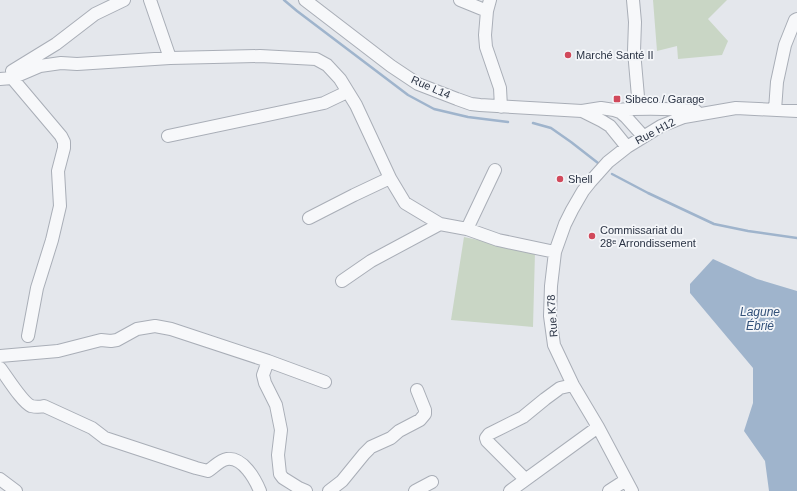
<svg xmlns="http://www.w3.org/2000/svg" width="797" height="491" font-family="Helvetica,sans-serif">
<rect width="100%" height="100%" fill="#e4e7ec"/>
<!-- green -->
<path fill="#c9d6c5" d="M 653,0 L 727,0 L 708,19 L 728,41 L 722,55 L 678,59 L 677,46 L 657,51 Z
M 464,237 L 535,252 L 533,327 L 451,320 Z"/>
<!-- water -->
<path fill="#9fb4cc" d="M 713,259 L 757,279 L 797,291 L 797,491 L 769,491 L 765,461 L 744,431 L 753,403 L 753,368 L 690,293 L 690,284 Z"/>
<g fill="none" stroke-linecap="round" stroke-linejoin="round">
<!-- stream -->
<path stroke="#9fb4cc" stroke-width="2.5" d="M 284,0 L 297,11 L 408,95 L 434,109 L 468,117 L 508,122
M 533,123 L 551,128 L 571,142 L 598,163
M 612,174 L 648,193 L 714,224 L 748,231 L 797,238"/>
<defs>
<path id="minor" d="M 150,0 L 170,58
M 305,0 L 391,66 L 418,84 L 457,99 L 471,104 L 480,105 L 582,111 L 601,108 L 614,110 L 620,112 L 626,117 L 643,136
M 460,0 L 487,11
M 490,0 L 487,11 L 485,35 L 486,47 L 500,88 L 501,107
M 633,0 L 635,22 L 634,51 L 639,108
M 12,71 L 56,44 L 95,14 L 124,0
M 12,78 L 61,136 L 64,142 L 64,148 L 58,171 L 60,206 L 52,240 L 37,288 L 28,336
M 0,79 L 12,78 L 40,66 L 61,63 L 77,64 L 170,58 L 260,56 L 316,59 L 327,65 L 340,79 L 356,105 L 390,178
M 614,110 C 642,108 668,108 696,111
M 775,110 L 777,82 L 785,45 L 795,20 L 797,19
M 582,111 L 602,121 L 610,126 L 627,147
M 168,136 L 324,103 L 347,92
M 309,218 L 354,195 L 390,178 L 405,203 L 440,224 L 467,229 L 498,240 L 555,252
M 467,229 L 495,170
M 342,281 L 371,261 L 440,224
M 0,356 L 58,351 L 101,340 L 111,341 L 117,340 L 137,329 L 155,326 L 171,329 L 268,361 L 325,382
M 268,361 L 263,375 L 265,383 L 276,405 L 281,430 L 278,455 L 280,474 L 283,478 L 299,488 L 306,491
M 0,368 C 7,377 22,402 31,406 C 36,407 40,407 44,406 L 92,428 L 105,438 L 196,468 L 208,471 C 214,467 220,460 227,459 C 243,457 255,479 260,491
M 0,479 L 16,491
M 525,479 L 487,441 L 486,438 L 489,434 L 523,417 L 545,399 L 560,388 L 573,385
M 329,491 L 342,481 L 364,454 L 371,447 L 391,438 L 399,431 L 420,420 L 425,414 L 425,410 L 417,390
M 415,491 L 432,482
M 510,491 L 598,427
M 609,491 L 626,480
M 632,491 L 598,427 L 573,385 L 554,345 L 550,316 L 551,286 L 555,252 L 565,224 L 572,210 L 583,191 L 591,181 L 608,162 L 627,147 L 661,126 L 684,117 L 736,108 L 797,111"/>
</defs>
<!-- minor casing -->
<use href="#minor" stroke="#a9aeb7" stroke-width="14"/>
<!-- minor -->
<use href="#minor" stroke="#f7f8fa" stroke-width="12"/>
</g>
<!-- markers -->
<g fill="#d1495b" stroke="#f4f6f9" stroke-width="1.5">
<circle cx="568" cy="55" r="4"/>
<rect x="613" y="95" width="8" height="8" rx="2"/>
<circle cx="560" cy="179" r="4"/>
<circle cx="592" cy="236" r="4"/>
</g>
<g text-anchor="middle" stroke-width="3.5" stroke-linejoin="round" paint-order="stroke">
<!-- poi labels -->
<g font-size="11" fill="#2b3445" stroke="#f4f6f9" text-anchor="start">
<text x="576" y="59">Marché Santé II</text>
<text x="625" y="103">Sibeco / Garage</text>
<text x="568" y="183">Shell</text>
<text x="600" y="234">Commissariat du<tspan x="600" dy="13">28ᵉ Arrondissement</tspan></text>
</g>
<!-- street labels -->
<g font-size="11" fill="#2b3445" stroke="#f4f6f9">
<text transform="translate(431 87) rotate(24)" y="4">Rue L14</text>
<text transform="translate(655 131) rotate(-28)" y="4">Rue H12</text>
<text transform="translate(552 316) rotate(-94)" y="4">Rue K78</text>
</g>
<!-- water labels -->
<g font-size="12" font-style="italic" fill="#34527a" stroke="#f4f6f9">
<text x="760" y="316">Lagune<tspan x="760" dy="14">Ébrié</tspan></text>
</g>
</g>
</svg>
